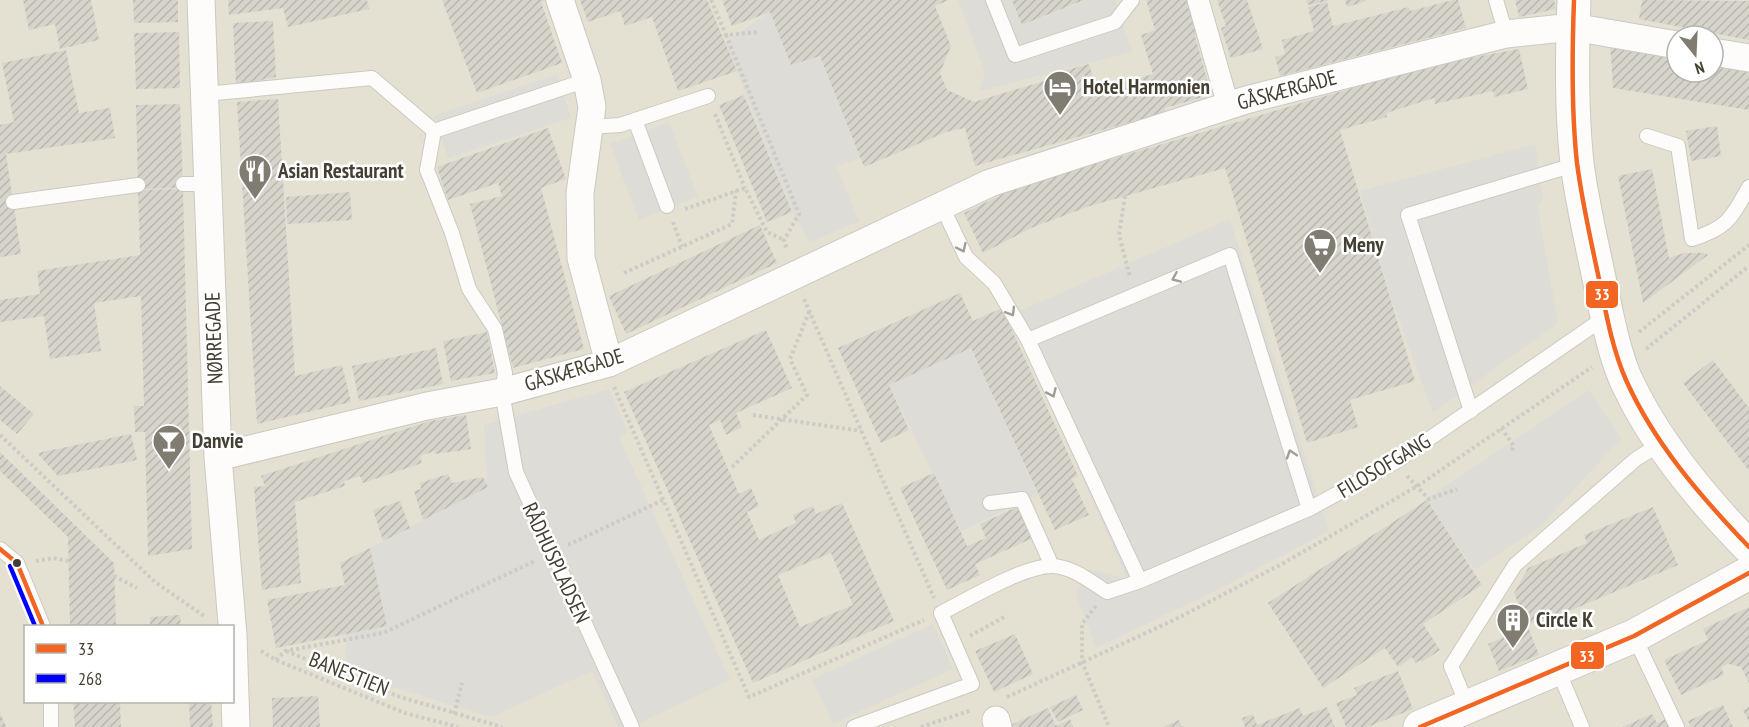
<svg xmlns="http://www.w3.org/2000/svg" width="1749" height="727" font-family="'PT Sans Narrow',sans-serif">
<defs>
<pattern id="building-hatch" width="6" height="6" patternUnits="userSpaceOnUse" patternTransform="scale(1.5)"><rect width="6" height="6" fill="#d7d4cc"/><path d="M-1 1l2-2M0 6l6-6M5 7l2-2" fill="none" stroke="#bab7b0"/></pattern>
</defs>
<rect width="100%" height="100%" fill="#efede5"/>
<!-- residential -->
<path fill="#e4e1d2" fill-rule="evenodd" d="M 0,0 L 1749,0 L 1749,727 L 0,727 ZM 1677,36 L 1713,36 L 1713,72 L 1677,72 ZM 26,626 L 232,626 L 232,702 L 26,702 Z"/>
<!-- parking -->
<path fill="#dedcd6" d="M 958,0 L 1012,0 L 1023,25 L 1087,0 L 1115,0 L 1132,52 L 979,91 L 985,72 Z
M 770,12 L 791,65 L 820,56 L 860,158 L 836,166 L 859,221 L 810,242 L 792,212 L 725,42 Z
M 557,74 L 571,118 L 448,158 L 434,116 Z
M 669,122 L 698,197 L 639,220 L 610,144 Z
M 1535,144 L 1543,201 L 1537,205 L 1558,323 L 1433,413 L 1390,295 L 1360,191 Z
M 1230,219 L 1329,531 L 1209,594 L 1096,648 L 1076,594 L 1089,569 L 1127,579 L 1010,315 Z
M 971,348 L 1038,495 L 961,531 L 889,385 Z
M 609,389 L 628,432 L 619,438 L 730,680 L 631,727 L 618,727 L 592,671 L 491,717 L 347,673 L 345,633 L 386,626 L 370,548 L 487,487 L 484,425 Z
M 1589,390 L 1621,438 L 1541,526 L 1474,570 L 1426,499 Z
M 933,624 L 953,669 L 833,724 L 812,679 Z"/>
<!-- building -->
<path fill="url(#building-hatch)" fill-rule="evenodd" d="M 23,0 L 91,0 L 99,40 L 60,49 L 55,24 L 29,30 Z
M 133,0 L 178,0 L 178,22 L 134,23 Z
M 228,0 L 367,0 L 369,9 L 288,27 L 283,8 L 229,15 Z
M 442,0 L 547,0 L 541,2 L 562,63 L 477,93 Z
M 580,0 L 707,0 L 737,71 L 678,91 L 652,17 L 625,26 L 620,11 L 588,22 Z
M 722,0 L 949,0 L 935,6 L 951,46 L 940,73 L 947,90 L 974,102 L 1064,75 L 1063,71 L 1089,64 L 1097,90 L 1153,74 L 1141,35 L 1155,30 L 1146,0 L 1188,0 L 1198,33 L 1195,36 L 1209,86 L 1200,89 L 1203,97 L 1165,108 L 1166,112 L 975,166 L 965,128 L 946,132 L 864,167 L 820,56 L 791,65 L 770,12 L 732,26 Z
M 1012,0 L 1084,0 L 1022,25 Z
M 1217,0 L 1247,0 L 1263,49 L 1231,58 L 1221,28 L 1226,26 Z
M 1306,0 L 1327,0 L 1327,1 L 1308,5 Z
M 1345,0 L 1366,0 L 1366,1 L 1347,7 Z
M 1453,0 L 1458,0 L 1466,28 L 1280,76 L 1275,57 L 1285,54 L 1282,40 L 1314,31 L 1308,7 L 1327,2 L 1333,26 L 1409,7 L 1410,11 Z
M 1515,0 L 1554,0 L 1556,9 L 1519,17 Z
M 1642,0 L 1749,1 L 1749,40 L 1639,19 Z
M 273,21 L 276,77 L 236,85 L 233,23 Z
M 179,32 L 180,88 L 136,89 L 134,33 Z
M 1610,43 L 1677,55 L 1677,72 L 1713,72 L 1713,62 L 1749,68 L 1749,110 L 1613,88 Z
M 1519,49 L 1528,89 L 1494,97 L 1493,91 L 1435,104 L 1434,98 L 1386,113 L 1387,117 L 1340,130 L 1415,381 L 1350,400 L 1358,427 L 1307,443 L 1225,168 L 1090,206 L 1031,228 L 983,253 L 964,213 L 1011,190 L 1078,169 L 1427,66 Z
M 66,50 L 79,113 L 110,108 L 115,138 L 6,154 L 21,254 L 0,257 L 0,125 L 14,122 L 2,63 Z
M 744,95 L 792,212 L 767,222 L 719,105 Z
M 278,99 L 295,376 L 342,365 L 351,402 L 257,424 L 237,102 Z
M 180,104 L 183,188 L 138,189 L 136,105 Z
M 1717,126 L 1721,156 L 1691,161 L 1686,131 Z
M 548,128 L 566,179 L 541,188 L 584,349 L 513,368 L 470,204 L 502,196 L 498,183 L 448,200 L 437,167 Z
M 1652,169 L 1669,258 L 1684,253 L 1706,253 L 1708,255 L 1643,303 L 1618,176 Z
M 183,189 L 192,549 L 148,556 L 145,432 L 135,432 L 134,406 L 144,406 L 141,296 L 94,303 L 101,351 L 50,359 L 44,316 L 0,322 L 0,300 L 40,294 L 37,271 L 140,255 L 138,190 Z
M 350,192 L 352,220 L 287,224 L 286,197 Z
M 760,225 L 777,263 L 626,334 L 609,296 Z
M 960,293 L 973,321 L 1002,308 L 1078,476 L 1072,479 L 1089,515 L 1055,530 L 971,348 L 889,385 L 909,430 L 881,443 L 838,348 Z
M 766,330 L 792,388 L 736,413 L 742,427 L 726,435 L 720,420 L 709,425 L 739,494 L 751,488 L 759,506 L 747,512 L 759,540 L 796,523 L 793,515 L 813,506 L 816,514 L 842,503 L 894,621 L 753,683 L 624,392 ZM 831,553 L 853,605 L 800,627 L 778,575 Z
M 487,332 L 495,373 L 451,381 L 443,341 Z
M 436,348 L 443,384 L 359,401 L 352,366 Z
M 1713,360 L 1749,408 L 1749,471 L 1683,383 Z
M 0,386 L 34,414 L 17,434 L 0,420 Z
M 466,415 L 471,449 L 435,454 L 435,451 L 420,456 L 422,463 L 363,483 L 360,476 L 344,481 L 345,486 L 295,502 L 301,583 L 262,590 L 254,487 L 265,486 L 261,476 L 430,421 Z
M 131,434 L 137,460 L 58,476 L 37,453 Z
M 0,452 L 114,563 L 116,626 L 70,626 L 68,537 L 0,471 Z
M 934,473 L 967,546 L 986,538 L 980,524 L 1019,506 L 1033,538 L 975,564 L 980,575 L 947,590 L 900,488 Z
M 448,474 L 452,483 L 483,477 L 488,487 L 423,520 L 414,491 L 421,489 L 420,483 Z
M 1427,500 L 1482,585 L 1423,624 L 1440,650 L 1422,662 L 1421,660 L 1415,663 L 1412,657 L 1398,667 L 1385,648 L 1323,688 L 1268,603 Z
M 400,501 L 410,528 L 383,541 L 373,510 Z
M 1653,507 L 1678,565 L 1553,618 L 1549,616 L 1527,625 L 1514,593 L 1528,568 L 1587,543 L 1584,535 Z
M 370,548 L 387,626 L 276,648 L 267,600 L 345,585 L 340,563 Z
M 1749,607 L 1749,683 L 1741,667 L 1729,664 L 1721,667 L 1724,675 L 1681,695 L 1664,660 L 1708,640 L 1703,629 Z
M 180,615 L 181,626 L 150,626 L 150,617 Z
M 1528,627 L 1539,655 L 1499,671 L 1488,644 Z
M 1015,634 L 1033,674 L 994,692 L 975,651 Z
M 1398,671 L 1413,709 L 1368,727 L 1346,727 L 1336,703 L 1357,695 L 1354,688 Z
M 1076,695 L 1083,710 L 1058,722 L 1050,707 Z
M 318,696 L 320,727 L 273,727 L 272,698 Z
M 73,702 L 120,702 L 121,727 L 75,727 Z
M 189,702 L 211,702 L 213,727 L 190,727 Z
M 1723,705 L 1733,727 L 1691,727 L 1688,721 Z
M 1327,707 L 1335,727 L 1245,727 L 1242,718 L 1253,714 L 1257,725 L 1300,708 L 1303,716 Z
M 1749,707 L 1749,722 L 1743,710 Z
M 1048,708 L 1056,726 L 1070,719 L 1073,727 L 1006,727 Z
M 0,713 L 6,726 L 5,727 L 0,727 Z
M 1652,714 L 1657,723 L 1666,719 L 1669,727 L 1622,727 Z
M 1179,720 L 1182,727 L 1163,727 Z"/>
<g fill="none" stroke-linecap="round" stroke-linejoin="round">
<defs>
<path id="service" d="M 993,0 L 1015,55 L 1115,22 L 1132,0
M 1496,0 L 1506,34
M 205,94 L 372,78 L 434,131 L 587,80
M 635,120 L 667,206
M 589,127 L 620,125 L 708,96
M 434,131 L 427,170 L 452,233 L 469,289 L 495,329 L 505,373 L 502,392 L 516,472 L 632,727
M 1647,136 L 1678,146 L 1692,239 C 1728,228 1731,218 1749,187
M 183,184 L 208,184
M 13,202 L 138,185
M 941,204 L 966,257 L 994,283 L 1028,340 L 1140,581
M 1028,340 L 1230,255 L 1309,509
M 1471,411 L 1408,215 L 1577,164
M 990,503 L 1022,499 L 1052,566
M 0,549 L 17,563 L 43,626
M 1634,636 L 1677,727
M 1558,670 L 1582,727
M 51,702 L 51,727
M 1468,707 L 1451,666 L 1515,565 L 1636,459 L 1662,443
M 854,727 L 972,684 L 941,613 C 967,600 1025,565 1053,566 C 1073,567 1091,582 1107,592 L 1140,581 L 1309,509 L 1397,461 L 1607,316"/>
<path id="pedestrian" d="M 1198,0 L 1228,105"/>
<path id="minor" d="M 201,0 L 218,457 L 233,635 L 236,727
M 560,0 L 587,80 L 592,107 L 580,193 L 581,258 L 609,363
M 1713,52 L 1749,58
M 218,457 L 427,406 L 502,392 L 609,363 L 990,183 L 1246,100 L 1506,34 L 1573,27 L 1677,45
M 996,720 L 998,727"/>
<path id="tertiary" d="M 1574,0 C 1572,54 1571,109 1577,163 C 1582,203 1592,244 1600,283 C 1607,315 1613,350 1626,380 C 1655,443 1701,498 1749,547
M 1420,727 L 1634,636 L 1749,573"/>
</defs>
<!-- service casing -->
<use href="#service" stroke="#cbc9c1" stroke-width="16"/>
<!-- pedestrian casing -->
<use href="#pedestrian" stroke="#cbc9c1" stroke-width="23"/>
<!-- minor casing -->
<use href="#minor" stroke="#cbc9c1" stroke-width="29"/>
<!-- tertiary casing -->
<use href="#tertiary" stroke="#cbc9c1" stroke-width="35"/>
<!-- path -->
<path stroke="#cdcbc5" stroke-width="4" stroke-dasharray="3 3" stroke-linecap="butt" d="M 711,0 L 726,35 L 759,32
M 726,35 L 799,214 L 784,240 L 787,250
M 715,114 L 745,188
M 1125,196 L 1119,235 L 1130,277
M 685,209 L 745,188 L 767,232 L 784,240
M 673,222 L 682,247
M 624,273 L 732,224 L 736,191
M 804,299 L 934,598
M 1639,332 L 1749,245
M 1646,349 L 1749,266
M 614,387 L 749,697 L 924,620
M 753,415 L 861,431
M 1501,428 L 1514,446 L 1511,452
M 0,435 L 155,582 L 204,616
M 732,467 L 807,395 L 790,359 L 809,312
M 1407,476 L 1429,499 L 1457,489
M 568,545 L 663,500
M 36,561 L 53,558 L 68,561
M 114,576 L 137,588
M 1096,606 L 1082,624 L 1082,662 L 1109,727
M 970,636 L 1004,617
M 261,651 L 276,660 L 405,713 L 458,727
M 286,651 L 397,696 L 502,727
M 276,660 L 285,651 L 383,633 L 535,561
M 1007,697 L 1174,620 L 1280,565 L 1416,487 L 1592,367
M 454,714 L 462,683
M 921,727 L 972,710"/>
<!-- service -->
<use href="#service" stroke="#fdfcfb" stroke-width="14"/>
<!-- pedestrian -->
<use href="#pedestrian" stroke="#fdfcfb" stroke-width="21"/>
<!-- minor -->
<use href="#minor" stroke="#fdfcfb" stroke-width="27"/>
<!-- tertiary -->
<use href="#tertiary" stroke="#fdfcfb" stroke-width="33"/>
<defs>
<path id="bus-1" d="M 1574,0 C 1572,54 1571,109 1577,163 C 1582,202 1591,241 1599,279 C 1606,313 1612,348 1626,380 C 1654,443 1701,497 1749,547
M 0,549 L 17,563 L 43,626
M 1420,727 L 1634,636 L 1749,573"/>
<path id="bus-2" d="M 10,566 L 35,626"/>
</defs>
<!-- bus-1 casing -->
<use href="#bus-1" stroke="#fff" stroke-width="9"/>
<!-- bus-2 casing -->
<use href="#bus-2" stroke="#fff" stroke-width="9"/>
<!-- bus-1 -->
<use href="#bus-1" stroke="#f26522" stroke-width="4.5"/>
<!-- bus-2 -->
<use href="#bus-2" stroke="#00f" stroke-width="4.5"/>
</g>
<!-- one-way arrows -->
<defs><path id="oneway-chevron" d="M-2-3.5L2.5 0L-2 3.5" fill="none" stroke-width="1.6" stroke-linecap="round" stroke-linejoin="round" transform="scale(1.5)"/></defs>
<g stroke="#a09e96">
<use href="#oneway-chevron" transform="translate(962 248) rotate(65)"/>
<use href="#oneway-chevron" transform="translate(1176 278) rotate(157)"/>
<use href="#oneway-chevron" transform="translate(1011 312) rotate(59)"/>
<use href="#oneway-chevron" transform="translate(1052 393) rotate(66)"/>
<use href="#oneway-chevron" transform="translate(1291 454) rotate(-108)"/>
</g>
<!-- icons -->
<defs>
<symbol id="hotel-pin" viewBox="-11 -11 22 30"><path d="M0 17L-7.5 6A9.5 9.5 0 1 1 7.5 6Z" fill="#807c71" stroke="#fff"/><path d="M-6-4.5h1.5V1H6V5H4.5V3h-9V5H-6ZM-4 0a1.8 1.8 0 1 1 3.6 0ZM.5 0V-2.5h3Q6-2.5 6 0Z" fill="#fff"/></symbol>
<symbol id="restaurant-pin" viewBox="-11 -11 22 30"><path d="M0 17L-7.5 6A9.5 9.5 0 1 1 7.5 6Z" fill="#807c71" stroke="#fff"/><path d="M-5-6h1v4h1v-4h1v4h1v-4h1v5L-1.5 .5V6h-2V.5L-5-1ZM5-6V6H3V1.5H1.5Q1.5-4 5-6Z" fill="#fff"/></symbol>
<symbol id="supermarket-pin" viewBox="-11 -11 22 30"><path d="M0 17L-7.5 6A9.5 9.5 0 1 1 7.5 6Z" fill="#807c71" stroke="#fff"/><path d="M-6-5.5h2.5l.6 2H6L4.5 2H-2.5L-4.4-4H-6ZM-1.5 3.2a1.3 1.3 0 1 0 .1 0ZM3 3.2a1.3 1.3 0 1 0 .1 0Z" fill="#fff"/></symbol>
<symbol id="bar-pin" viewBox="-11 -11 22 30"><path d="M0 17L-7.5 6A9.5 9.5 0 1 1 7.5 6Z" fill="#807c71" stroke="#fff"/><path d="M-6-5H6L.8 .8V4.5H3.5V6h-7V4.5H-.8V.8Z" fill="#fff"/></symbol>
<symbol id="building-pin" viewBox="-11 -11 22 30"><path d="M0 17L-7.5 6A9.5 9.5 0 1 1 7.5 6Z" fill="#807c71" stroke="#fff"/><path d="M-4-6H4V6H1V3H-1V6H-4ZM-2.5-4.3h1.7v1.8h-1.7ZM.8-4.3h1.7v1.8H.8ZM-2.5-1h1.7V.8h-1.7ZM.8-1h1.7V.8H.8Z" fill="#fff"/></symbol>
</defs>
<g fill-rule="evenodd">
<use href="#hotel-pin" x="1041" y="68" width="38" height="52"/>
<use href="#restaurant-pin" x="236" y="152" width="38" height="52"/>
<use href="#supermarket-pin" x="1301" y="226" width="38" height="52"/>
<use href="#bar-pin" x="150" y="422" width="38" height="52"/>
<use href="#building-pin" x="1494" y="601" width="38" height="52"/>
</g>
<!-- markers -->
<circle fill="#443f32" stroke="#fff" stroke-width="2" cx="17" cy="563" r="5"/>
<g text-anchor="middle" stroke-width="5" stroke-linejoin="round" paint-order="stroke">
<!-- poi labels -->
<g font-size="21" font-weight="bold" fill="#443f32" stroke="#fff" text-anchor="start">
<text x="1083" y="94">Hotel Harmonien</text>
<text x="278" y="178">Asian Restaurant</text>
<text x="1343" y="252">Meny</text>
<text x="192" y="448">Danvie</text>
<text x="1536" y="627">Circle K</text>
</g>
<!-- street labels -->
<g font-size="21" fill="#443f32" stroke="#fff">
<text transform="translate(1287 90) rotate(-15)" y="7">GÅSKÆRGADE</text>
<text transform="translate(214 338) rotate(-92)" y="7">NØRREGADE</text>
<text transform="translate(574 370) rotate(-17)" y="7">GÅSKÆRGADE</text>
<text transform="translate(1384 466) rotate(-31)" y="7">FILOSOFGANG</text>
<text transform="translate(556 563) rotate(65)" y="7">RÅDHUSPLADSEN</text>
<text transform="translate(349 674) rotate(22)" y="7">BANESTIEN</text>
</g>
</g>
<g stroke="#fff" stroke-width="2">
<rect x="1585" y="280" width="34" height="29" rx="6" fill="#f26522"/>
<rect x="1570" y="641" width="35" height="29" rx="6" fill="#f26522"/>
</g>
<g font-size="16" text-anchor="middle" font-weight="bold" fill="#fff">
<text x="1602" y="300">33</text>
<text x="1587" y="662">33</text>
</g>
<!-- legend -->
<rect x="24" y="625" width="210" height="78" fill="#ffffff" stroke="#b4b2ad" stroke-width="1.5"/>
<rect x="36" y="644" width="30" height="9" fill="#f26522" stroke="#b4b2ad" stroke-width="1.5"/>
<text x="78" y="655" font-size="18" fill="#443f32">33</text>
<rect x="36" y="674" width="30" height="9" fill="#0000ff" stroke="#b4b2ad" stroke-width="1.5"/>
<text x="78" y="685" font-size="18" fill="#443f32">268</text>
<!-- north arrow -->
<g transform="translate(1695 54) rotate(162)"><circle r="28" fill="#ffffff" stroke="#b4b2ad" stroke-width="1.5"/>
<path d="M0-4.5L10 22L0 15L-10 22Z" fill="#807c71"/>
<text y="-9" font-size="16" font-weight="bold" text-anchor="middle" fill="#443f32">N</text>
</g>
</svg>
